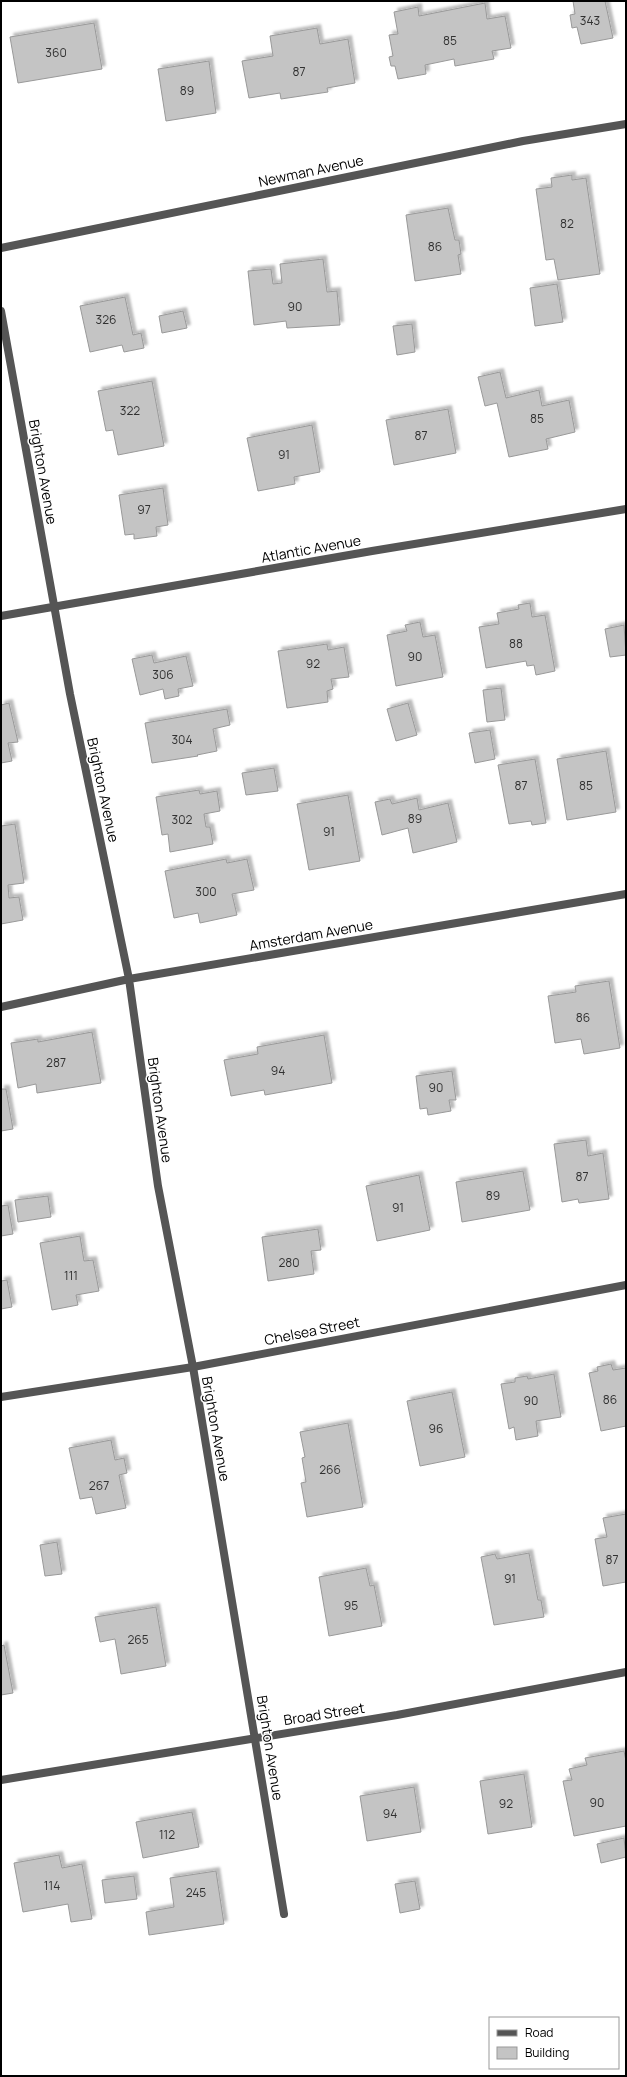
<svg xmlns="http://www.w3.org/2000/svg" width="627" height="2077" font-family="Manrope,sans-serif">
<defs>
<filter id="shadow"><feDropShadow dx="3.5" dy="-3.5" stdDeviation="1" flood-color="#0004"/></filter>
</defs>
<rect width="100%" height="100%" fill="#fff"/>
<!-- building -->
<path fill="#c4c4c4" stroke="#999" filter="url(#shadow)" d="M 573,1 L 605,1 L 613,38 L 581,44 L 577,27 L 572,28 L 570,15 L 575,14 Z
M 485,3 L 487,19 L 505,16 L 511,48 L 492,51 L 494,59 L 455,66 L 454,59 L 425,65 L 426,74 L 398,79 L 395,66 L 391,66 L 389,57 L 393,56 L 389,35 L 398,34 L 394,12 L 418,7 L 419,16 Z
M 94,23 L 102,69 L 18,83 L 10,37 Z
M 317,28 L 320,44 L 348,39 L 355,83 L 327,88 L 328,92 L 281,99 L 280,93 L 249,98 L 242,61 L 273,56 L 270,36 Z
M 209,61 L 216,113 L 166,121 L 158,69 Z
M 572,175 L 572,180 L 586,178 L 600,274 L 558,280 L 554,259 L 546,260 L 536,189 L 552,187 L 551,178 Z
M 448,208 L 455,240 L 459,240 L 461,254 L 458,255 L 461,274 L 415,281 L 406,215 Z
M 323,259 L 327,292 L 337,291 L 340,325 L 287,328 L 286,321 L 254,325 L 248,271 L 271,269 L 273,284 L 282,283 L 280,264 Z
M 557,284 L 563,322 L 535,326 L 530,288 Z
M 125,297 L 133,335 L 141,333 L 144,348 L 124,352 L 122,345 L 90,352 L 80,306 Z
M 183,311 L 187,328 L 162,333 L 159,316 Z
M 412,324 L 415,352 L 397,355 L 393,326 Z
M 500,372 L 506,398 L 539,390 L 542,406 L 569,400 L 575,432 L 546,439 L 548,449 L 509,457 L 497,403 L 485,406 L 478,377 Z
M 152,381 L 164,446 L 118,455 L 113,430 L 106,431 L 98,391 Z
M 448,409 L 456,453 L 394,465 L 386,420 Z
M 312,425 L 320,472 L 294,477 L 295,484 L 258,491 L 247,438 Z
M 163,488 L 168,525 L 156,527 L 157,536 L 134,539 L 134,534 L 125,535 L 119,495 Z
M 530,603 L 532,617 L 545,615 L 555,671 L 536,675 L 534,665 L 527,666 L 526,661 L 486,668 L 479,627 L 499,624 L 497,613 L 519,609 L 518,605 Z
M 420,622 L 423,637 L 435,635 L 443,677 L 396,686 L 387,635 L 407,631 L 405,625 Z
M 624,625 L 626,655 L 610,657 L 605,629 Z
M 327,644 L 328,650 L 344,647 L 349,677 L 331,679 L 333,689 L 327,691 L 328,702 L 287,708 L 278,651 Z
M 152,655 L 154,663 L 186,656 L 193,686 L 178,689 L 179,696 L 165,699 L 163,689 L 140,695 L 132,659 Z
M 501,688 L 505,720 L 487,722 L 483,690 Z
M 9,703 L 18,742 L 8,743 L 12,761 L 1,763 L 1,705 Z
M 408,703 L 417,735 L 396,741 L 387,709 Z
M 227,709 L 230,725 L 213,729 L 217,751 L 197,755 L 198,756 L 152,763 L 145,723 Z
M 490,730 L 495,759 L 475,763 L 469,733 Z
M 606,751 L 616,812 L 567,820 L 557,759 Z
M 535,759 L 546,823 L 532,825 L 531,821 L 509,824 L 498,765 Z
M 274,768 L 278,791 L 246,795 L 242,773 Z
M 199,790 L 200,794 L 217,791 L 220,811 L 204,814 L 206,827 L 210,827 L 213,844 L 170,852 L 168,834 L 162,835 L 156,797 Z
M 348,795 L 360,861 L 309,870 L 297,804 Z
M 417,798 L 419,810 L 448,803 L 457,842 L 413,853 L 408,828 L 382,835 L 375,802 L 390,799 L 392,804 Z
M 15,824 L 24,883 L 8,885 L 9,898 L 19,897 L 23,920 L 1,924 L 1,826 Z
M 226,859 L 227,863 L 247,859 L 254,890 L 232,894 L 237,915 L 200,923 L 198,913 L 174,918 L 165,871 Z
M 609,981 L 620,1048 L 584,1054 L 581,1039 L 555,1043 L 548,996 L 576,992 L 575,986 Z
M 92,1032 L 101,1083 L 37,1093 L 36,1084 L 18,1088 L 11,1043 L 38,1039 L 38,1042 Z
M 324,1035 L 332,1083 L 265,1095 L 264,1090 L 231,1096 L 224,1060 L 258,1054 L 257,1047 Z
M 452,1071 L 456,1100 L 449,1100 L 451,1111 L 428,1115 L 427,1108 L 420,1109 L 416,1076 Z
M 1,1089 L 6,1089 L 13,1129 L 1,1131 Z
M 586,1140 L 588,1156 L 603,1153 L 609,1199 L 579,1203 L 578,1199 L 562,1202 L 554,1144 Z
M 523,1171 L 530,1210 L 462,1222 L 456,1182 Z
M 419,1175 L 430,1230 L 377,1241 L 366,1186 Z
M 48,1196 L 51,1217 L 18,1222 L 15,1200 Z
M 8,1205 L 13,1234 L 1,1236 L 1,1206 Z
M 318,1229 L 321,1250 L 311,1251 L 314,1274 L 268,1281 L 262,1237 Z
M 80,1236 L 84,1261 L 93,1260 L 99,1291 L 76,1295 L 78,1305 L 52,1310 L 40,1243 Z
M 7,1280 L 12,1307 L 1,1309 L 1,1281 Z
M 611,1364 L 613,1370 L 626,1368 L 626,1426 L 601,1431 L 589,1373 L 598,1371 L 597,1367 Z
M 554,1374 L 561,1417 L 536,1421 L 538,1436 L 516,1440 L 514,1427 L 509,1429 L 501,1384 L 515,1382 L 515,1378 L 527,1376 L 528,1379 Z
M 452,1392 L 465,1457 L 420,1466 L 407,1401 Z
M 348,1423 L 363,1507 L 307,1517 L 301,1483 L 306,1482 L 302,1458 L 305,1457 L 300,1432 Z
M 111,1440 L 115,1460 L 124,1458 L 127,1473 L 119,1475 L 126,1508 L 96,1514 L 92,1497 L 80,1499 L 69,1448 Z
M 626,1514 L 626,1582 L 603,1586 L 595,1539 L 607,1537 L 603,1518 Z
M 57,1542 L 62,1574 L 45,1576 L 40,1545 Z
M 529,1553 L 538,1600 L 541,1600 L 544,1617 L 494,1625 L 481,1557 L 495,1554 L 497,1559 Z
M 366,1568 L 370,1586 L 374,1585 L 382,1626 L 329,1636 L 319,1577 Z
M 156,1607 L 166,1666 L 121,1674 L 115,1639 L 100,1642 L 95,1617 Z
M 4,1645 L 13,1693 L 1,1695 L 1,1646 Z
M 624,1751 L 626,1761 L 626,1826 L 574,1836 L 563,1781 L 572,1780 L 569,1769 L 587,1765 L 585,1758 Z
M 524,1774 L 532,1827 L 488,1834 L 480,1781 Z
M 414,1787 L 421,1832 L 367,1841 L 360,1796 Z
M 192,1812 L 199,1847 L 143,1858 L 136,1822 Z
M 624,1838 L 626,1857 L 601,1863 L 597,1844 Z
M 59,1855 L 62,1868 L 82,1864 L 92,1919 L 71,1922 L 68,1904 L 23,1912 L 14,1863 Z
M 216,1871 L 224,1924 L 149,1935 L 146,1912 L 174,1907 L 170,1878 Z
M 134,1876 L 137,1899 L 105,1903 L 102,1880 Z
M 415,1881 L 420,1909 L 400,1913 L 395,1884 Z"/>
<g fill="none" stroke-linecap="round" stroke-linejoin="round">
<!-- minor -->
<path stroke="#555" stroke-width="8" d="M 1,248 L 523,141 L 626,124
M 1,311 L 70,694 L 129,979 L 158,1186 L 193,1367 L 284,1914
M 1,616 L 372,551 L 626,509
M 1,1007 L 129,979 L 626,894
M 1,1780 L 397,1715 L 626,1672"/>
<!-- tertiary -->
<path stroke="#555" stroke-width="8" d="M 1,1397 L 193,1367 L 626,1285"/>
</g>
<g text-anchor="middle" stroke-width="3" stroke-linejoin="round" paint-order="stroke">
<!-- number labels -->
<g font-size="12" fill="#313131">
<text x="590" y="25">343</text>
<text x="450" y="45">85</text>
<text x="56" y="57">360</text>
<text x="299" y="76">87</text>
<text x="187" y="95">89</text>
<text x="567" y="228">82</text>
<text x="435" y="251">86</text>
<text x="295" y="311">90</text>
<text x="106" y="324">326</text>
<text x="130" y="415">322</text>
<text x="537" y="423">85</text>
<text x="421" y="440">87</text>
<text x="284" y="459">91</text>
<text x="144" y="514">97</text>
<text x="516" y="648">88</text>
<text x="415" y="661">90</text>
<text x="313" y="668">92</text>
<text x="163" y="679">306</text>
<text x="182" y="744">304</text>
<text x="521" y="790">87</text>
<text x="586" y="790">85</text>
<text x="415" y="823">89</text>
<text x="182" y="824">302</text>
<text x="329" y="836">91</text>
<text x="206" y="896">300</text>
<text x="583" y="1022">86</text>
<text x="56" y="1067">287</text>
<text x="278" y="1075">94</text>
<text x="436" y="1092">90</text>
<text x="582" y="1181">87</text>
<text x="493" y="1200">89</text>
<text x="398" y="1212">91</text>
<text x="289" y="1267">280</text>
<text x="71" y="1280">111</text>
<text x="610" y="1404">86</text>
<text x="531" y="1405">90</text>
<text x="436" y="1433">96</text>
<text x="330" y="1474">266</text>
<text x="99" y="1490">267</text>
<text x="612" y="1564">87</text>
<text x="510" y="1583">91</text>
<text x="351" y="1610">95</text>
<text x="138" y="1644">265</text>
<text x="597" y="1807">90</text>
<text x="506" y="1808">92</text>
<text x="390" y="1818">94</text>
<text x="167" y="1839">112</text>
<text x="52" y="1890">114</text>
<text x="196" y="1897">245</text>
</g>
<!-- street labels -->
<g font-size="14" fill="#000" stroke="#fff">
<text transform="translate(311 171) rotate(-12)" y="5">Newman Avenue</text>
<text transform="translate(43 472) rotate(80)" y="5">Brighton Avenue</text>
<text transform="translate(311 549) rotate(-10)" y="5">Atlantic Avenue</text>
<text transform="translate(103 790) rotate(78)" y="5">Brighton Avenue</text>
<text transform="translate(311 935) rotate(-10)" y="5">Amsterdam Avenue</text>
<text transform="translate(160 1110) rotate(82)" y="5">Brighton Avenue</text>
<text transform="translate(312 1331) rotate(-11)" y="5">Chelsea Street</text>
<text transform="translate(216 1429) rotate(80)" y="5">Brighton Avenue</text>
<text transform="translate(324 1714) rotate(-9)" y="5">Broad Street</text>
<text transform="translate(270 1748) rotate(81)" y="5">Brighton Avenue</text>
</g>
</g>
<!-- border -->
<rect width="627" height="2077" fill="none" stroke="#000000" stroke-width="4"/>
<!-- legend -->
<rect x="489" y="2017" width="130" height="52" fill="#ffffff" stroke="#999999"/>
<rect x="497" y="2030" width="20" height="6" fill="#555555" stroke="#999999"/>
<text x="525" y="2037" font-size="12" fill="#000000">Road</text>
<rect x="497" y="2047" width="20" height="12" fill="#c4c4c4" stroke="#999999"/>
<text x="525" y="2057" font-size="12" fill="#000000">Building</text>
</svg>
